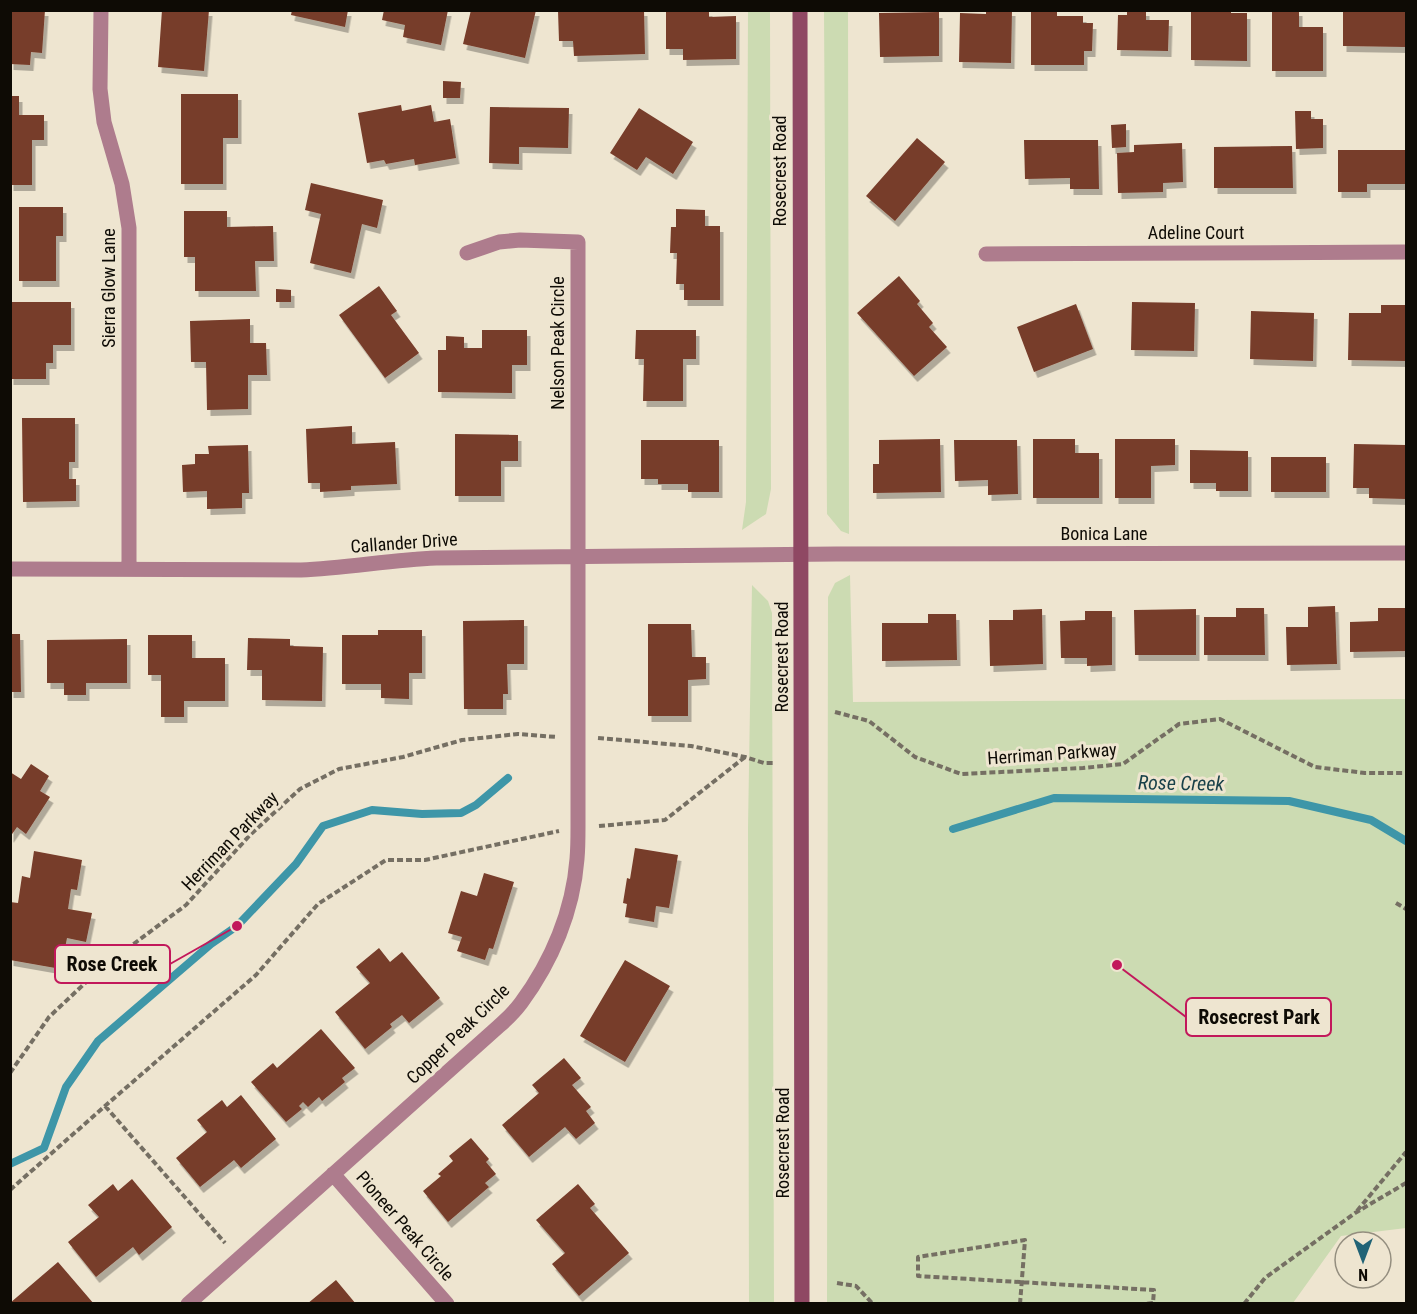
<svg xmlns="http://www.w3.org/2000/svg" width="1417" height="1314" font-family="'Roboto Condensed',sans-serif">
<defs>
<filter id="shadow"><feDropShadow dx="3.5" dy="6" stdDeviation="0" flood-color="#0004"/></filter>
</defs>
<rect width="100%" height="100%" fill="#eee5d0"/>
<!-- green -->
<path fill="#ccdbb2" d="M 748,11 L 770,11 L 771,489 L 766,514 L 742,530 L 746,502 Z
M 824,11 L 848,11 L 849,534 L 841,531 L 827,514 Z
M 850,575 L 853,702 L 1406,699 L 1406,1228 L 1341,1236 L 1293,1303 L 827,1303 L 828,597 L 835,583 Z
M 752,585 L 768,601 L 772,613 L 774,1304 L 749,1303 L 748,828 Z"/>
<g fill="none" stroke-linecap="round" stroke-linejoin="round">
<!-- stream -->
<path stroke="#3e96a8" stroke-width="8" d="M 953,829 L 1054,798 L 1289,801 L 1371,820 L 1406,841
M 10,1164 L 44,1148 L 66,1087 L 98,1041 L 211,944 L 237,926 L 296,864 L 323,826 L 372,810 L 422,814 L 461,813 L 476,805 L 508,778"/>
</g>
<!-- building -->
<path fill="#773c2a" filter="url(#shadow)" d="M 10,10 L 45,10 L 42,53 L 31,52 L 30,65 L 10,64 Z
M 162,10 L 209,10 L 204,71 L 158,67 Z
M 292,10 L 348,10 L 345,27 L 291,15 Z
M 384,10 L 448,10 L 441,45 L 403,37 L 405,25 L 382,20 Z
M 471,10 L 536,10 L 525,58 L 463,44 Z
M 644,10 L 645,54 L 574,56 L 573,41 L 559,41 L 558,11 Z
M 666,10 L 709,10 L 709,17 L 736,16 L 736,59 L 683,60 L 683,49 L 666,49 Z
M 986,10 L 1012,10 L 1011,63 L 959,62 L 960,13 L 986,14 Z
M 1031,10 L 1057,10 L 1057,16 L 1083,16 L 1083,23 L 1093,23 L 1092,51 L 1084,51 L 1084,65 L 1031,65 Z
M 1127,10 L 1146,10 L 1146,20 L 1169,20 L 1168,51 L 1117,50 L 1118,15 L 1127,15 Z
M 1191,10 L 1231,10 L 1231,13 L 1247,13 L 1247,61 L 1191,60 Z
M 1272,10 L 1299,10 L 1299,27 L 1323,27 L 1323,71 L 1272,71 Z
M 1343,10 L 1406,12 L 1406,47 L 1343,46 Z
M 939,12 L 939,56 L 880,57 L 879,13 Z
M 443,81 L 461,82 L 460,98 L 443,98 Z
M 181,94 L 238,94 L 238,138 L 223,138 L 223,184 L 181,184 Z
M 10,96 L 19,96 L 19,115 L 44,115 L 44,140 L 32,140 L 32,185 L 10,185 Z
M 401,105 L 402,111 L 431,105 L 434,122 L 450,119 L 456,158 L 415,165 L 414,159 L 386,164 L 384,160 L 367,163 L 358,113 Z
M 490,107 L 569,108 L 568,148 L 519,147 L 519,164 L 489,163 Z
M 639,108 L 693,142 L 673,174 L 646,157 L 637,170 L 610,153 Z
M 1295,111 L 1311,111 L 1311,119 L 1323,119 L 1323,148 L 1296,149 Z
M 1126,124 L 1126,147 L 1112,148 L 1111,125 Z
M 917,138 L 945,162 L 895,221 L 866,196 Z
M 1024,140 L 1098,140 L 1099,189 L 1070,189 L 1070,178 L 1025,179 Z
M 1182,143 L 1183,182 L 1163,183 L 1163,192 L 1118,193 L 1117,153 L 1134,152 L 1134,145 Z
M 1292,146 L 1293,188 L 1214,188 L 1214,147 Z
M 1338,150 L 1406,150 L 1406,184 L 1367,184 L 1367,192 L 1338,192 Z
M 311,183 L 383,200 L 377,228 L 362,224 L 351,273 L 310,263 L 321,214 L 305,210 Z
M 19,207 L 63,207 L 63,236 L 56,236 L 56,281 L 19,281 Z
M 676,209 L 705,210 L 705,226 L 720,226 L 720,300 L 684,300 L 684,284 L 676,284 L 677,253 L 670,253 L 671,227 L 676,227 Z
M 184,211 L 227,211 L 227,227 L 273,226 L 274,261 L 255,261 L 256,291 L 195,291 L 195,257 L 184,257 Z
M 899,276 L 920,301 L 917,304 L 933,323 L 929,327 L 947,347 L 914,376 L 857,313 Z
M 379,286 L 397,311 L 391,315 L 419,353 L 385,378 L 339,315 Z
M 276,289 L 291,290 L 291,302 L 276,302 Z
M 10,302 L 71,302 L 71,345 L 53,345 L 53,363 L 46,363 L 46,379 L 10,379 Z
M 1132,302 L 1195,303 L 1194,351 L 1131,350 Z
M 1076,304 L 1093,349 L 1034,372 L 1017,327 Z
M 1381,305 L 1406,305 L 1406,361 L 1348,360 L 1349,313 L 1381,313 Z
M 1251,311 L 1314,313 L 1313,361 L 1250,359 Z
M 250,319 L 250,343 L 266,343 L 267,375 L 248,375 L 248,409 L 207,410 L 206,362 L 191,362 L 190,321 Z
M 482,330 L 527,330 L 527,365 L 512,365 L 512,393 L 438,392 L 438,350 L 446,350 L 446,336 L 464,337 L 464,348 L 482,348 Z
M 636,330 L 696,330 L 696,359 L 683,359 L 683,401 L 643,401 L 644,359 L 635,359 Z
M 22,418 L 75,418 L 75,462 L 69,462 L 69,479 L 76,479 L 76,501 L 23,502 Z
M 352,426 L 352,444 L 395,442 L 397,484 L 351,486 L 351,490 L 320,492 L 320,483 L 308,483 L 306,429 Z
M 455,434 L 518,435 L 518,461 L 501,461 L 501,496 L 455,496 Z
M 940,439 L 941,492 L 873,493 L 873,464 L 879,464 L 879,440 Z
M 1033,439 L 1075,439 L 1075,453 L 1099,453 L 1099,498 L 1033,498 Z
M 1115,439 L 1175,439 L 1175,465 L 1151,466 L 1151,498 L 1115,498 Z
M 641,440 L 719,440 L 719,492 L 688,492 L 688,484 L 658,484 L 658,479 L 641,479 Z
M 954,440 L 1017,440 L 1018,494 L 988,495 L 988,480 L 955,481 Z
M 1354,444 L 1406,445 L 1406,499 L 1369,498 L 1369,488 L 1353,488 Z
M 248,445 L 249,493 L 242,493 L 242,508 L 207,509 L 207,491 L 183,492 L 182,465 L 195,464 L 195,454 L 209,454 L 208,446 Z
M 1190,450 L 1248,451 L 1248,491 L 1216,491 L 1216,483 L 1190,483 Z
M 1271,457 L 1326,457 L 1326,492 L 1271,492 Z
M 1335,606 L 1337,664 L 1287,665 L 1286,627 L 1308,627 L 1308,607 Z
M 1236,608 L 1264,608 L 1265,655 L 1204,655 L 1204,617 L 1236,617 Z
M 1378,608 L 1406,608 L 1406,651 L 1350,652 L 1350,622 L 1378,621 Z
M 1042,609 L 1043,664 L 990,666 L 989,620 L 1013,620 L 1013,610 Z
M 1196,609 L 1196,655 L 1135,655 L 1134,610 Z
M 1085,611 L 1112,611 L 1112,665 L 1087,666 L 1087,658 L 1061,658 L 1060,621 L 1085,620 Z
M 928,614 L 956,614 L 957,660 L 882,661 L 882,623 L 928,623 Z
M 524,620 L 524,664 L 507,664 L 508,694 L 503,694 L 503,709 L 464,709 L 463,621 Z
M 648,624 L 691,624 L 692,657 L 706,657 L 706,679 L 688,680 L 688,716 L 648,716 Z
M 378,630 L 422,630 L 422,673 L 409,673 L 409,699 L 381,698 L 381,684 L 342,684 L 342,635 L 378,635 Z
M 10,634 L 20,634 L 21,692 L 10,692 Z
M 148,635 L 192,635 L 192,658 L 225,658 L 225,701 L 184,701 L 184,717 L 161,717 L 161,675 L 148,675 Z
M 248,638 L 290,639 L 290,646 L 323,647 L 322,701 L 262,700 L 262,670 L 247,670 Z
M 127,639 L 127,683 L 86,683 L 86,695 L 64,695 L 64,683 L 47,683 L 47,640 Z
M 31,764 L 49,776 L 40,791 L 50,797 L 26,834 L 17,827 L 10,837 L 10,772 L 21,779 Z
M 635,848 L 678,855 L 669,908 L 656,906 L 654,922 L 625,917 L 627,904 L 623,903 L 627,878 L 630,879 Z
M 34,851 L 82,860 L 77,890 L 71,889 L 68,909 L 92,913 L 86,942 L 67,938 L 61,969 L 10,960 L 10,902 L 18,903 L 22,876 L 30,878 Z
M 484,873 L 514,882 L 493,949 L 489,948 L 485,960 L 457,951 L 462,937 L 448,933 L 461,891 L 477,896 Z
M 379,948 L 390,962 L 402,952 L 440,998 L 409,1023 L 402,1015 L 390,1024 L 392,1027 L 365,1049 L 335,1012 L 370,983 L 356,967 Z
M 625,960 L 670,986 L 625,1062 L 580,1036 Z
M 321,1029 L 355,1068 L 342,1078 L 345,1082 L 322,1101 L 319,1097 L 308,1107 L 303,1102 L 299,1106 L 302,1109 L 286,1122 L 251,1082 L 273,1063 L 277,1068 Z
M 564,1058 L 581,1078 L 572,1085 L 591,1107 L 586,1111 L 595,1123 L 576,1139 L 565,1127 L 529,1157 L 502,1125 L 539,1093 L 532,1085 Z
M 241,1095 L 276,1139 L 241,1168 L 234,1160 L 200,1187 L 176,1158 L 207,1132 L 197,1120 L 222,1100 L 227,1107 Z
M 471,1138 L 489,1159 L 486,1162 L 496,1174 L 485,1183 L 489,1187 L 448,1222 L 423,1191 L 441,1176 L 438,1174 L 453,1161 L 449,1156 Z
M 132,1179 L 172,1227 L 139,1255 L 133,1247 L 96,1277 L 68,1242 L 99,1217 L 88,1205 L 113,1184 L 118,1191 Z
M 578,1184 L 595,1204 L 590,1208 L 629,1253 L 579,1296 L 552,1264 L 565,1253 L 536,1220 Z
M 58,1262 L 94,1304 L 10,1304 L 10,1303 Z
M 336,1280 L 356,1304 L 307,1304 Z"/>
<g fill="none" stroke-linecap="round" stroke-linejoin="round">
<!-- path -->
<path stroke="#756f63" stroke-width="4" stroke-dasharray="6 3" stroke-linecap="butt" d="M 835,712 L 869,721 L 915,757 L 961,774 L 1083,768 L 1123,764 L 1179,724 L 1220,719 L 1315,767 L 1365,773 L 1406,773
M 598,738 L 691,746 L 745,757 L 764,763 L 773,763
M 599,826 L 665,820 L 745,757
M 1396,903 L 1406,909
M 10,1073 L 49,1017 L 100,969 L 186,905 L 250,835 L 300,789 L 339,769 L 403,757 L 462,740 L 518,734 L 557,737
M 105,1106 L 225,1243
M 10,1190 L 105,1106 L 256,975 L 318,904 L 386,860 L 425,860 L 559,831
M 1357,1211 L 1406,1152
M 837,1283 L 856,1286 L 873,1304
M 1020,1304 L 1025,1240 L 918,1257 L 918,1276 L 1154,1290 L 1153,1303 L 1146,1304
M 1244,1304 L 1265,1278 L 1355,1213 L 1406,1183"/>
<!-- minor -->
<path stroke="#ae7c8d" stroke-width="15" d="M 101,10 L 100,89 L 104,122 L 122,184 L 129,228 L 129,569
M 986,254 L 1406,252
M 10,569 L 301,570 C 346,568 391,560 436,558 L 836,554 L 1406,553
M 333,1174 L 447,1304
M 188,1304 L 499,1026 C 507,1019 515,1011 521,1003 C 552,961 573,911 577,859 C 578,848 578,837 578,827 L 578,242 L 520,240 L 499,242 L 467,253"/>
<!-- secondary -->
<path stroke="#8f4863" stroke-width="15" d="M 800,10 L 802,1304"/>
</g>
<g text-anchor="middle" stroke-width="6" stroke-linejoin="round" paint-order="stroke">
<!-- street labels -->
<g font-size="18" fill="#0e0b05" stroke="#eee5d0">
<text transform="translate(780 171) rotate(-90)" y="6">Rosecrest Road</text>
<text x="1196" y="239">Adeline Court</text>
<text transform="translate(109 288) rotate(-90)" y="6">Sierra Glow Lane</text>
<text transform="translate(558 343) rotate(-90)" y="6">Nelson Peak Circle</text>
<text x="1104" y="540">Bonica Lane</text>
<text transform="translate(404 543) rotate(-4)" y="6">Callander Drive</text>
<text transform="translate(782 657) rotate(-90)" y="6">Rosecrest Road</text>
<text transform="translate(1052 754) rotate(-4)" y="6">Herriman Parkway</text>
<text transform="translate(230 841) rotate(-46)" y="6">Herriman Parkway</text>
<text transform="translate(458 1034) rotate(-44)" y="6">Copper Peak Circle</text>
<text transform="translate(783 1143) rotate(-90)" y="6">Rosecrest Road</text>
<text transform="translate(405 1226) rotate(49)" y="6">Pioneer Peak Circle</text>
</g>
<!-- water labels -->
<g font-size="20" font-style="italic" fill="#194149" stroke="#eee5d0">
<text transform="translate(1181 783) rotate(1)" y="7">Rose Creek</text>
</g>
</g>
<!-- callouts -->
<path fill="none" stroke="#c2185b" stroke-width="2" d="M237 926L170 964M1117 965L1186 1017"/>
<g fill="#c2185b" stroke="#eee5d0" stroke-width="2">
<circle cx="237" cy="926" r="6"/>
<circle cx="1117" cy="965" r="6"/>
</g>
<g fill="#eee5d0" stroke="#c2185b" stroke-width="2">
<rect x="55" y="945" width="115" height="38" rx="6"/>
<rect x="1186" y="998" width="145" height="38" rx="6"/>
</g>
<g font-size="20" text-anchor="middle" font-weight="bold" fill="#0e0b05">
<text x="112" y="971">Rose Creek</text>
<text x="1259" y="1024">Rosecrest Park</text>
</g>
<!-- border -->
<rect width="1417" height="1314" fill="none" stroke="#0e0b05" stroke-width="24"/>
<!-- north arrow -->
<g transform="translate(1363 1260) rotate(180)"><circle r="28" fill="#eee5d0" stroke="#948e7f" stroke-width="1.5"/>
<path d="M0-4.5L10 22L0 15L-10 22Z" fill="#216376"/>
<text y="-9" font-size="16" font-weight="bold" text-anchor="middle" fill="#0e0b05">N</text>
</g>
</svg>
